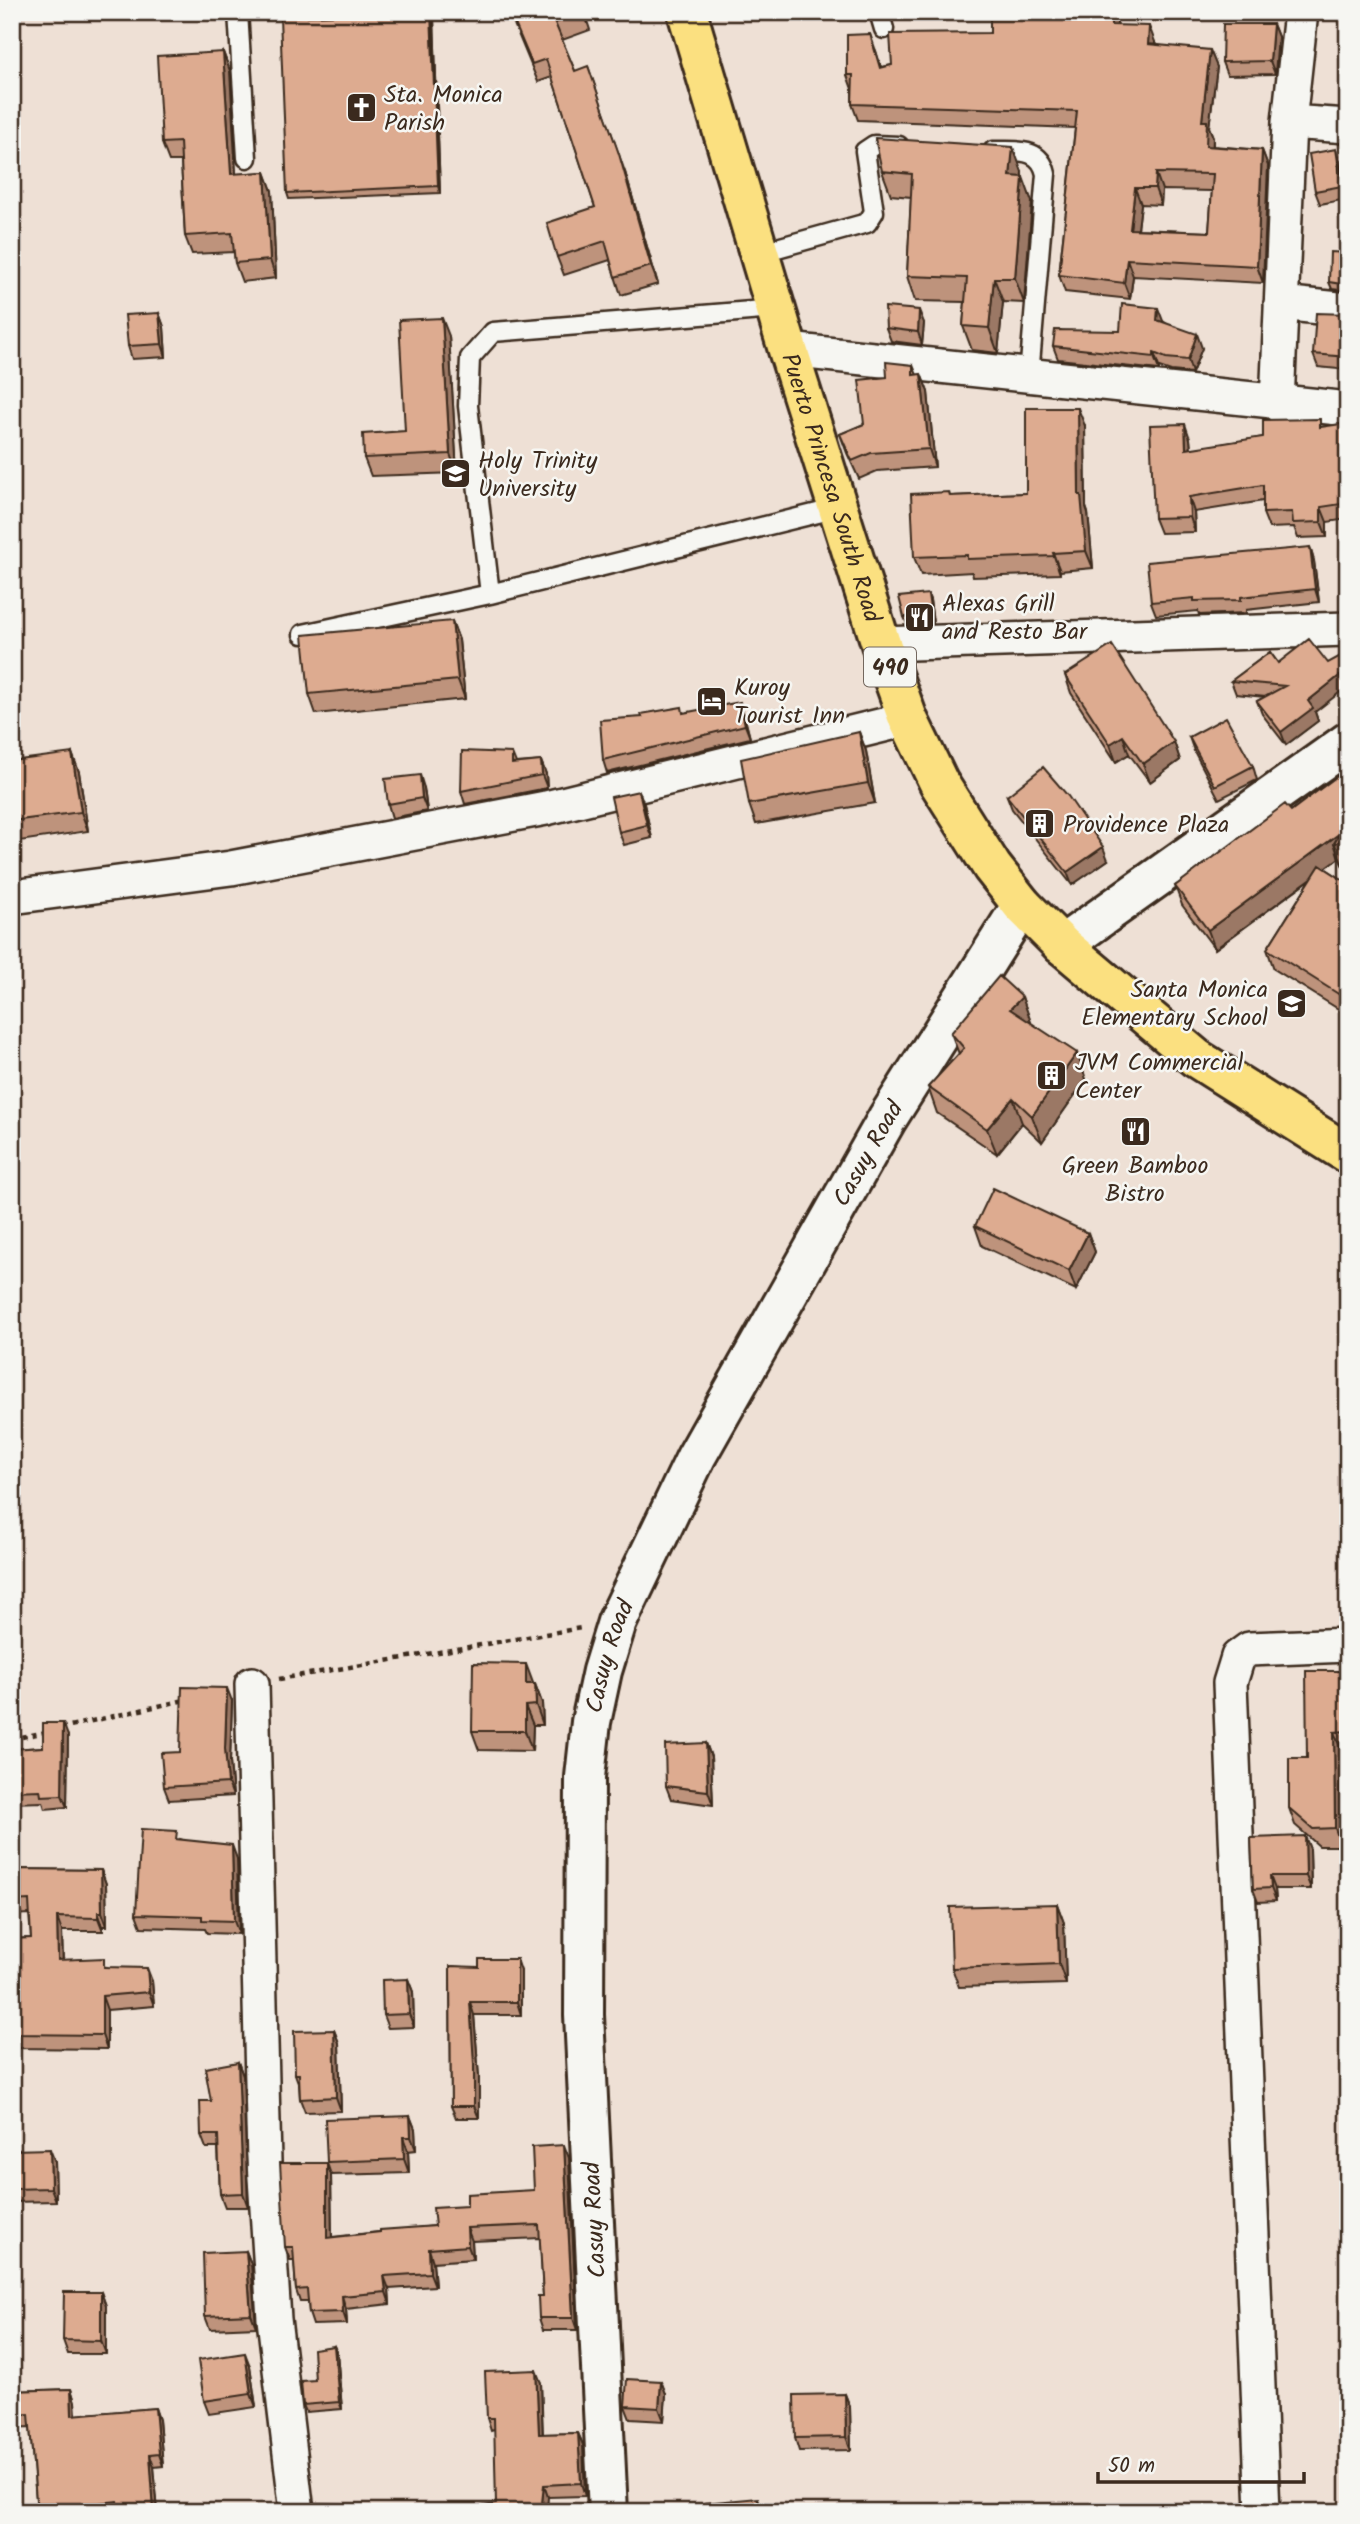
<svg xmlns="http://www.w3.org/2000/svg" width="1360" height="2524" font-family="Kalam,sans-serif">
<rect width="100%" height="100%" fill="#eee0d5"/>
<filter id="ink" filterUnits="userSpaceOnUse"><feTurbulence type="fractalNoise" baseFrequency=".0143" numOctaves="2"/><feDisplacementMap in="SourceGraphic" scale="14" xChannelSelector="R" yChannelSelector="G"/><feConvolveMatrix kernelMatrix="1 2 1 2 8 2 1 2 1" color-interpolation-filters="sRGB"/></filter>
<g filter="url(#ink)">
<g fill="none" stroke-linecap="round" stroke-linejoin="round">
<defs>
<path id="service" d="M 238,12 L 247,158
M 879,12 L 884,29
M 993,151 C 1016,152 1040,146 1046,174 L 1029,376
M 759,253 L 867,223 L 874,212 L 865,151 L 874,145 L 899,146
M 490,594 L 468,406 L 470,358 L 493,332 L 776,309
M 303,634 L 490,594 L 838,508"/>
<path id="minor" d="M 1289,122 L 1348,126
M 1281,303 L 1348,310
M 788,350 L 1348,409
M 1277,404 L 1289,122 L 1301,12
M 881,644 L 1348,629
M 12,897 L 231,868 L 546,808 L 908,719
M 252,1684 L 264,2162 L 274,2319 L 297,2512
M 1263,2512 L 1230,1683 L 1238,1657 L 1249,1649 L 1348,1645"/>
<g id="tertiary">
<path d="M 1062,945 L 1348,742"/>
<path id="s1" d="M 608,2512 L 584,2015 L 585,1777 L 591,1722 L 602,1671 L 617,1622 L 696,1457 L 887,1119 L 1022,905"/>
</g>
<g id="primary">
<path id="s2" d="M 687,12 L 788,350 L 881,644 L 908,719 L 939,783 L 992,867 L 1022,905 L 1062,945 L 1196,1058 L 1348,1154"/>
</g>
</defs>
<!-- service casing -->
<use href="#service" stroke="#3b2a1e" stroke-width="23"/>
<!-- minor casing -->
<use href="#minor" stroke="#3b2a1e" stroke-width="38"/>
<!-- tertiary casing -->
<use href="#tertiary" stroke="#3b2a1e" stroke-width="44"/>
<!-- primary casing -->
<use href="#primary" stroke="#3b2a1e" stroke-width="44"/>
<!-- path -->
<path stroke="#3b2a1e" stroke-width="4.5" stroke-dasharray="5 5" stroke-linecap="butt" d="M 279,1679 L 581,1628
M 61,1728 L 185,1700
M 12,1739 L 46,1732"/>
<!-- service -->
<use href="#service" stroke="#f6f6f2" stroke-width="18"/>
<!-- minor -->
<use href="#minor" stroke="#f6f6f2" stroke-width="33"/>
<!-- tertiary -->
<use href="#tertiary" stroke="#f6f6f2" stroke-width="38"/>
<!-- primary -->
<use href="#primary" stroke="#fbe080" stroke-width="38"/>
</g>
<!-- wall -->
<path fill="#be937c" stroke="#3b2a1e" stroke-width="2" fill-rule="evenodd" d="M 432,12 L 434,18 L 440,193 L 289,199 L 287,193 Z
M 509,12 L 584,12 L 590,30 L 562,40 L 575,71 L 625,172 L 658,284 L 621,295 L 610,260 L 564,275 L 557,257 L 595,207 L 552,77 L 538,82 Z
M 801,12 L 831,12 L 804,20 Z
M 990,12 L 1117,12 L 1117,25 L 1155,42 L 1155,44 L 1217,67 L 1209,127 L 1213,137 L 1213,146 L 1262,150 L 1268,166 L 1263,283 L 1133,276 L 1130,299 L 1065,292 L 1059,275 L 1075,128 L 858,120 L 852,104 L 852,89 L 847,75 L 876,51 L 881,67 L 892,65 L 990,33 ZM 1162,190 L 1212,191 L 1209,232 L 1138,229 L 1141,204 L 1161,205 Z
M 1273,24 L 1278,37 L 1275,74 L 1227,75 L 1222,62 Z
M 223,52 L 230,71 L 236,174 L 265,172 L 272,191 L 276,278 L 242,282 L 235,263 L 234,252 L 192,254 L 185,236 L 181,161 L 169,161 L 162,143 Z
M 1340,162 L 1347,199 L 1320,204 L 1315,191 Z
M 882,171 L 1022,172 L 1022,177 L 1032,202 L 1024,303 L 1003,302 L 998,353 L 972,350 L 963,326 L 965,302 L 915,301 L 907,276 L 911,197 L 891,195 Z
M 1348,253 L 1348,291 L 1332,289 L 1329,282 Z
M 159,313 L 164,327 L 166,357 L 132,359 L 128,346 Z
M 1348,314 L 1348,370 L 1318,367 L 1313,354 Z
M 1163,321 L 1202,348 L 1192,373 L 1171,371 L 1159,367 L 1159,370 L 1058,359 L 1053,346 Z
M 924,323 L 922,345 L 891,341 L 886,328 Z
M 449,336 L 457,473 L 371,476 L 364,458 L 405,431 Z
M 913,365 L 917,375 L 921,374 L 928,392 L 935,467 L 877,471 L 859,479 L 847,453 L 840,434 L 864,424 L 887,377 Z
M 1348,423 L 1348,519 L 1327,522 L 1327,537 L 1298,538 L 1294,527 L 1269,528 L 1263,513 L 1263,501 L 1194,512 L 1195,532 L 1160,533 L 1154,518 L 1190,439 L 1191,449 Z
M 1085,426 L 1086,507 L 1088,513 L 1093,568 L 1060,571 L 1060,574 L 973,577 L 972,572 L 921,575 L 914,557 L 951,496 L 1026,493 Z
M 1310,547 L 1314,561 L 1319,602 L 1246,610 L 1246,613 L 1199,615 L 1198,611 L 1156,615 L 1151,602 Z
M 930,600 L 933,623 L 907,624 L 904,617 Z
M 452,621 L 459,640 L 465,699 L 316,714 L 309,694 Z
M 1270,652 L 1315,712 L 1318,721 L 1286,745 L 1262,714 L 1257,701 L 1265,697 L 1236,694 L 1231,681 Z
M 1065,675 L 1174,742 L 1180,760 L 1150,782 L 1129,754 L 1116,762 L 1071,693 Z
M 684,713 L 744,715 L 750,738 L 607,773 L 603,760 Z
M 859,732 L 866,751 L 875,803 L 756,824 L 749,804 Z
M 1189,737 L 1253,766 L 1257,780 L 1219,799 L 1194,751 Z
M 72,753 L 79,772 L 88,831 L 20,841 L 12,820 Z
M 512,753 L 516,763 L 541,761 L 546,774 L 547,788 L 465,804 L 461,791 Z
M 1348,768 L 1342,864 L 1339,858 L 1325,868 L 1348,883 L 1348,1015 L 1274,969 L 1267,949 L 1311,879 L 1215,949 L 1182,905 L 1175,886 L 1291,811 Z
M 424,788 L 427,811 L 392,818 L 388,804 Z
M 639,791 L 644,804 L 652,838 L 624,845 L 619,832 Z
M 1007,796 L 1108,860 L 1072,885 L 1012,809 Z
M 1022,997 L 1031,1023 L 1086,1079 L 1042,1142 L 1022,1123 L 997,1154 L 937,1113 L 928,1087 L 959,1054 L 951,1033 Z
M 975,1226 L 1088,1233 L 1095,1252 L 1076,1290 L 982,1246 Z
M 1348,1671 L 1348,1749 L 1341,1749 L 1341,1846 L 1319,1846 L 1295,1825 L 1289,1808 L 1307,1758 Z
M 533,1684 L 535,1684 L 542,1703 L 543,1725 L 533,1725 L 532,1751 L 479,1750 L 472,1731 Z
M 232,1701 L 230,1762 L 233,1796 L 169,1800 L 164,1787 L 180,1752 Z
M 68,1736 L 67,1807 L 45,1809 L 43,1802 L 12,1803 L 12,1749 L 43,1747 Z
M 706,1743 L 711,1757 L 713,1805 L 671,1799 L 666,1786 Z
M 1251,1838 L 1310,1849 L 1311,1889 L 1275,1889 L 1276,1901 L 1258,1902 L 1253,1889 Z
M 180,1839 L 237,1859 L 239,1934 L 207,1933 L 205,1929 L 141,1927 L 136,1914 Z
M 12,1869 L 101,1870 L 106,1884 L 107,1926 L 103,1926 L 103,1931 L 62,1931 L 63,1960 L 107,1967 L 152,1981 L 154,2006 L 107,2010 L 107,2049 L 12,2048 L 12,1939 L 31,1938 L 29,1914 L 12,1915 Z
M 1057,1904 L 1064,1923 L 1066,1984 L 959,1987 L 952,1968 Z
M 450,1966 L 521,1971 L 521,2015 L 474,2015 L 479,2077 L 479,2118 L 456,2118 L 451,2106 Z
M 408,1979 L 413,1992 L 414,2027 L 388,2028 L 383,2015 Z
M 334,2030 L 339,2043 L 341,2111 L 305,2112 L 300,2099 L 299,2085 L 295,2074 Z
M 238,2062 L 243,2076 L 248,2207 L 225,2207 L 220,2194 L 218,2148 L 206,2148 L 201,2135 L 211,2101 Z
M 410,2116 L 415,2129 L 416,2150 L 408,2151 L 409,2173 L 331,2175 L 332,2237 L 435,2226 L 467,2206 L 534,2190 L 569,2158 L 577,2330 L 543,2330 L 539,2318 L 543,2296 L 540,2238 L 472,2241 L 473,2259 L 433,2262 L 435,2286 L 389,2289 L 390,2304 L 346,2309 L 347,2324 L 313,2325 L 309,2313 L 308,2302 L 300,2302 L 296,2290 L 294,2260 L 290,2260 L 285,2247 L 327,2163 Z
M 12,2150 L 55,2162 L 56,2201 L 12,2202 Z
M 246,2251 L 251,2264 L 256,2327 L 210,2329 L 205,2316 Z
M 101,2292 L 106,2306 L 106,2354 L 68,2354 L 63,2340 Z
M 334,2346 L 337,2353 L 342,2409 L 306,2412 L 303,2405 L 315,2380 Z
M 250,2366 L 256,2407 L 209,2414 L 204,2401 Z
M 661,2381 L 666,2394 L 664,2421 L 630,2419 L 625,2406 Z
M 541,2383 L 543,2434 L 578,2433 L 583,2445 L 585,2496 L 548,2497 L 494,2430 L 491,2431 L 487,2418 Z
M 71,2389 L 75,2402 L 76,2415 L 155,2408 L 159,2420 L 163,2466 L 154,2467 L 158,2512 L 37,2512 L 30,2427 L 12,2428 L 12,2391 Z
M 845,2394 L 850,2407 L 851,2450 L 799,2451 L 795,2438 Z"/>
<!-- shaded-wall -->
<path fill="#9b7865" stroke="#3b2a1e" stroke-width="2" d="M 432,12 L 434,18 L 440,193 L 438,186 Z
M 1111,12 L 1117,12 L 1117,42 L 1111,25 Z
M 1273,24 L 1278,37 L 1275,74 L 1270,61 Z
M 1149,26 L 1155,42 L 1154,60 L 1148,44 Z
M 870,34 L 876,51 L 886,84 L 880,68 Z
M 1210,50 L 1217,67 L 1209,127 L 1213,137 L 1212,162 L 1206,146 L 1202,121 Z
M 223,52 L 230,71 L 237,192 L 231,174 Z
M 588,66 L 625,172 L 658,284 L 651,266 Z
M 1013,147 L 1022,172 L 1019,201 L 1010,176 Z
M 1336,149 L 1340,162 L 1347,199 L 1342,186 Z
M 1262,150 L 1268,166 L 1263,283 L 1257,266 Z
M 265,172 L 272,191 L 276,278 L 270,260 Z
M 1156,173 L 1162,190 L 1161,205 L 1155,188 Z
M 1023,177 L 1032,202 L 1024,303 L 1015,278 Z
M 1135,188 L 1141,204 L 1136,245 L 1130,229 Z
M 1127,259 L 1133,276 L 1130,299 L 1124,283 Z
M 994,278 L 1003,302 L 998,353 L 989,328 Z
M 1158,308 L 1163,321 L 1162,333 L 1157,320 Z
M 919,310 L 924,323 L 922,345 L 918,332 Z
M 159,313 L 164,327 L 166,357 L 162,344 Z
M 442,318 L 449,336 L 457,473 L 450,454 Z
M 1197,334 L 1202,348 L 1192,373 L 1188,360 Z
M 1154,353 L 1159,367 L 1159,370 L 1154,357 Z
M 921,374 L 928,392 L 935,467 L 929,449 Z
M 1078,408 L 1085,426 L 1086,507 L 1088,513 L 1093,568 L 1086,551 L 1079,495 Z
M 1185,424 L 1190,439 L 1192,464 L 1186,449 Z
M 1189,497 L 1194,512 L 1195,532 L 1190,517 Z
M 1321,507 L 1327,522 L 1327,537 L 1321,522 Z
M 1310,547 L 1314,561 L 1319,602 L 1315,589 Z
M 1053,553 L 1060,571 L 1060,574 Z
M 928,594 L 930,600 L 933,623 L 931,616 Z
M 452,621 L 459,640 L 465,699 L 458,680 Z
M 1348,669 L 1348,686 L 1315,712 L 1318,721 L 1286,745 L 1281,732 L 1308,701 Z
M 740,702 L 744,715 L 750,738 L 745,725 Z
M 859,732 L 866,751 L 875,803 L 868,783 Z
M 1123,736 L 1129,754 L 1116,762 L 1110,744 Z
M 1174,742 L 1180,760 L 1150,782 L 1143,764 Z
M 72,753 L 79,772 L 88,831 L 81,812 Z
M 541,761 L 546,774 L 547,788 L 542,775 Z
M 420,775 L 424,788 L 427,811 L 422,798 Z
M 639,791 L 644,804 L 652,838 L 647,825 Z
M 1340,833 L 1348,835 L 1348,860 L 1342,864 L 1335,844 L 1334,843 L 1339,858 L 1215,949 L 1208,930 Z
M 1103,847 L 1108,860 L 1072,885 L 1067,872 Z
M 1022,997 L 1031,1022 L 1019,1034 L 1010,1009 Z
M 1077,1053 L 1086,1079 L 1042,1142 L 1032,1116 Z
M 1013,1098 L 1022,1123 L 997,1154 L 987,1129 Z
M 1088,1233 L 1095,1252 L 1076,1290 L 1069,1271 Z
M 526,1664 L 533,1683 L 533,1704 L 526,1684 Z
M 535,1684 L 542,1703 L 543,1725 L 536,1705 Z
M 227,1688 L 232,1701 L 230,1762 L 233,1796 L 228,1783 L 225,1749 Z
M 525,1706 L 533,1725 L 532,1751 L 525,1731 Z
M 63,1723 L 68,1736 L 67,1807 L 62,1795 Z
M 1334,1732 L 1341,1749 L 1341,1846 L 1335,1828 Z
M 706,1743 L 711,1757 L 713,1805 L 708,1791 Z
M 1305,1836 L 1310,1849 L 1311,1889 L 1306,1876 Z
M 232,1845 L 237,1859 L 239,1934 L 234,1921 Z
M 101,1870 L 106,1884 L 107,1926 L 102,1912 Z
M 1270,1876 L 1275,1889 L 1276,1901 L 1271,1888 Z
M 1057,1904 L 1064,1923 L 1066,1984 L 1059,1964 Z
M 98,1912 L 103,1926 L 103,1931 L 98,1918 Z
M 57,1917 L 62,1931 L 63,1974 L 58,1960 Z
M 517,1959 L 521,1971 L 521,2015 L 517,2002 Z
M 147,1968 L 152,1981 L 154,2006 L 149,1992 Z
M 408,1979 L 413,1992 L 414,2027 L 409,2014 Z
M 102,1996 L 107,2010 L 107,2049 L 102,2035 Z
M 470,2002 L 474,2015 L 479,2077 L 479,2118 L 474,2106 Z
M 334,2030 L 339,2043 L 341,2111 L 336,2097 Z
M 238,2062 L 243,2076 L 248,2207 L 243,2193 Z
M 410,2116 L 415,2129 L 416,2150 L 411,2137 Z
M 403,2137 L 408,2151 L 409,2173 L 404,2159 Z
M 564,2145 L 569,2158 L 577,2330 L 573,2318 Z
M 50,2149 L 55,2162 L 56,2201 L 51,2188 Z
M 327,2163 L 331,2175 L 332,2250 L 327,2238 Z
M 467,2228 L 472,2241 L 473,2259 L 468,2246 Z
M 429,2249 L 433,2262 L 435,2286 L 430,2273 Z
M 246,2251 L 251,2264 L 256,2327 L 251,2314 Z
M 384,2276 L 389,2289 L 390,2304 L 386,2292 Z
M 101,2292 L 106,2306 L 106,2354 L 101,2341 Z
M 342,2296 L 346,2309 L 347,2324 L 343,2312 Z
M 334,2346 L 337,2353 L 342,2409 L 339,2402 Z
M 245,2353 L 250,2366 L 256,2407 L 251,2394 Z
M 536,2370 L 541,2383 L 543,2447 L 539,2434 Z
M 661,2381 L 666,2394 L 664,2421 L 659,2408 Z
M 71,2389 L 75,2402 L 76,2427 L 72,2415 Z
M 845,2394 L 850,2407 L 851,2450 L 846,2437 Z
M 155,2408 L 159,2420 L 163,2466 L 159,2454 Z
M 578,2433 L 583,2445 L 585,2496 L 581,2483 Z
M 150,2455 L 154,2467 L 158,2512 L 154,2512 Z
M 544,2485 L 548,2497 L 547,2512 L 541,2512 Z
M 758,2498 L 763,2511 L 763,2512 L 759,2512 Z"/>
<!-- building -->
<path fill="#ddab90" stroke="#3b2a1e" stroke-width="2" fill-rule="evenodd" d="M 337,12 L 431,12 L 438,186 L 287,193 L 280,17 L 337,15 Z
M 510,12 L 582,12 L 555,23 L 575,71 L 588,66 L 619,154 L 651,266 L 615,277 L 605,241 L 557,257 L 547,223 L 595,207 L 546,59 L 532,64 Z
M 990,12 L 1111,12 L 1111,25 L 1149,26 L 1148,44 L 1210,50 L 1202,121 L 1207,121 L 1206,146 L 1262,150 L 1257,266 L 1127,259 L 1124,283 L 1059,275 L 1077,111 L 852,104 L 853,75 L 847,75 L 847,35 L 870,34 L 880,68 L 892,65 L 890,34 L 990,33 ZM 1156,173 L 1213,174 L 1209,232 L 1130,229 L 1135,188 L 1155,188 Z
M 1223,24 L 1273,24 L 1270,61 L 1222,62 Z
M 223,52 L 231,174 L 265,172 L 270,260 L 235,263 L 232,233 L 185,236 L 180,142 L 162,143 L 157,56 Z
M 875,138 L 1013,147 L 1010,176 L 1023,177 L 1015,278 L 994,278 L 989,328 L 963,326 L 967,278 L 907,276 L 912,174 L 882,171 Z
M 1336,149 L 1342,186 L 1315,191 L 1309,154 Z
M 1330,252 L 1348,253 L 1348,285 L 1329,282 Z
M 1122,304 L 1158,308 L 1157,320 L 1197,334 L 1188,360 L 1166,358 L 1154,353 L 1154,357 L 1053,346 L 1055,330 L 1120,331 Z
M 885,307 L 919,310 L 918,332 L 886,328 Z
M 159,313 L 162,344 L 128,346 L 125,315 Z
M 1316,313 L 1348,314 L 1348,357 L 1313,354 Z
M 442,318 L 450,454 L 364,458 L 363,434 L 405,431 L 399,320 Z
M 886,362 L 913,365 L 913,375 L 921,374 L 929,449 L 871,453 L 852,461 L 840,434 L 864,424 L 859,380 L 887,377 Z
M 1026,408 L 1078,408 L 1079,495 L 1081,495 L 1086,551 L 1053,553 L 1054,556 L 967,559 L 967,555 L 914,557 L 911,494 L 949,492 L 950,496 L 1026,493 Z
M 1320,419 L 1320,427 L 1348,423 L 1348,503 L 1321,507 L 1321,522 L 1293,523 L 1292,512 L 1263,513 L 1263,485 L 1189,497 L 1190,517 L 1154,518 L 1150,425 L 1185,424 L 1186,449 L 1263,437 L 1263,420 Z
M 1310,547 L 1315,589 L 1241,597 L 1241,600 L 1194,601 L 1194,598 L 1151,602 L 1147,562 Z
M 928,594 L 931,616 L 904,617 L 899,597 Z
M 452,621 L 458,680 L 309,694 L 303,635 Z
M 1309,639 L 1328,663 L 1348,652 L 1348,669 L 1308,701 L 1313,708 L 1281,732 L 1257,701 L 1285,686 L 1231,681 L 1270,652 L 1278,663 Z
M 1112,645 L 1174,742 L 1143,764 L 1123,736 L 1110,744 L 1065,675 Z
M 740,702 L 745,725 L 603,760 L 600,720 L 642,717 L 641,714 L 682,707 L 683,713 Z
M 1226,717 L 1253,766 L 1215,786 L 1189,737 Z
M 859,732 L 868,783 L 749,804 L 741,759 Z
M 462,751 L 512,753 L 512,764 L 541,761 L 542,775 L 461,791 Z
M 72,753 L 81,812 L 12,821 L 12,761 Z
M 1043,767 L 1068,796 L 1103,847 L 1067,872 L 1007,796 Z
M 1348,768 L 1348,835 L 1335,844 L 1334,843 L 1340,833 L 1208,930 L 1175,886 L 1285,804 L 1291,811 Z
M 420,775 L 422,798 L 388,804 L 385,779 Z
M 639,791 L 647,825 L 619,832 L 611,797 Z
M 1320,865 L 1348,883 L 1348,1000 L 1267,949 Z
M 999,976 L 1022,997 L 1010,1009 L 1077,1053 L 1032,1116 L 1013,1098 L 987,1129 L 928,1087 L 964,1048 L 951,1033 Z
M 993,1188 L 1088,1233 L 1069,1271 L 975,1226 Z
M 473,1663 L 526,1664 L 526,1684 L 535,1684 L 536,1705 L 525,1706 L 525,1731 L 472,1731 Z
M 1306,1671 L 1348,1671 L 1348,1731 L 1334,1732 L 1335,1828 L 1313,1829 L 1289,1808 L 1289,1758 L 1307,1758 Z
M 182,1687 L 227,1688 L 225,1749 L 228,1783 L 164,1787 L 161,1753 L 180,1752 Z
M 43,1723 L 63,1723 L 62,1795 L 41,1796 L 40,1790 L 12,1791 L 12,1749 L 43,1747 Z
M 706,1743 L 708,1791 L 666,1786 L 665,1745 Z
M 141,1829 L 177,1831 L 176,1839 L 232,1845 L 234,1921 L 202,1920 L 202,1916 L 136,1914 Z
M 1305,1836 L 1306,1876 L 1270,1876 L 1271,1888 L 1253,1889 L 1251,1838 Z
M 12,1869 L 101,1870 L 102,1912 L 98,1912 L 98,1918 L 57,1917 L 58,1960 L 104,1958 L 104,1967 L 147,1968 L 149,1992 L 102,1996 L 102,2035 L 12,2034 L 12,1939 L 31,1938 L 29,1900 L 12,1901 Z
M 1057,1904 L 1059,1964 L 952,1968 L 950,1907 Z
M 479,1959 L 517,1959 L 517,2002 L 470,2002 L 474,2064 L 474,2106 L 451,2106 L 450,1966 L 479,1967 Z
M 408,1979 L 409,2014 L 383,2015 L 382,1980 Z
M 334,2030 L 336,2097 L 300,2099 L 299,2074 L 295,2074 L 294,2031 Z
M 238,2062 L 243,2193 L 220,2194 L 218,2135 L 201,2135 L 200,2101 L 211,2101 L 205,2068 Z
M 410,2116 L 411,2137 L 403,2137 L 404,2159 L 327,2162 L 325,2119 Z
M 564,2145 L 573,2318 L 539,2318 L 538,2296 L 543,2296 L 539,2225 L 467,2228 L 468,2246 L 429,2249 L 430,2273 L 384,2276 L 386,2292 L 342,2296 L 343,2312 L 309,2313 L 307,2289 L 296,2290 L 293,2247 L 285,2247 L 280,2163 L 327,2163 L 327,2238 L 380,2232 L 380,2230 L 435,2226 L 433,2208 L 467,2206 L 467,2194 L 534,2190 L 532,2147 Z
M 50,2149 L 51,2188 L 12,2189 L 12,2150 Z
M 246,2251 L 251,2314 L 205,2316 L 203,2253 Z
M 64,2292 L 101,2292 L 101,2341 L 63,2340 Z
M 334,2346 L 339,2402 L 303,2405 L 301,2381 L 315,2380 L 313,2349 Z
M 245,2353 L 251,2394 L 204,2401 L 198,2360 Z
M 536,2370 L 539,2434 L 578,2433 L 581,2483 L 544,2485 L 541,2512 L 470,2512 L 469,2508 L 496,2504 L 494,2418 L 487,2418 L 485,2372 Z
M 627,2379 L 661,2381 L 659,2408 L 625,2406 Z
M 71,2389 L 72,2415 L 155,2408 L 159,2454 L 150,2455 L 154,2512 L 119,2512 L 118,2501 L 79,2505 L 78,2512 L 37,2512 L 29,2414 L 12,2415 L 12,2391 Z
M 845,2394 L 846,2437 L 795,2438 L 794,2395 Z
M 758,2498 L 759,2512 L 705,2512 L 705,2503 Z
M 314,2503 L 342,2504 L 341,2512 L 313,2512 Z
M 650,2507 L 651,2512 L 625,2512 L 627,2509 Z
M 447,2510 L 447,2512 L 415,2511 Z"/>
</g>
<!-- icons -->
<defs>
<symbol id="church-square" viewBox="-11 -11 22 22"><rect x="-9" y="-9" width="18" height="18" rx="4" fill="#3b2a1e" stroke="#f6f6f2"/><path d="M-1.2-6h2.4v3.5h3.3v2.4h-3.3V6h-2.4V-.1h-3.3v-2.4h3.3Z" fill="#fff"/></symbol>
<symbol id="university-square" viewBox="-11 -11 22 22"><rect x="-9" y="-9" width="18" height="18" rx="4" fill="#3b2a1e" stroke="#f6f6f2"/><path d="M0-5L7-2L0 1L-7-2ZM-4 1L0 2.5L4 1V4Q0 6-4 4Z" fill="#fff"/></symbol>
<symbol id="restaurant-square" viewBox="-11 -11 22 22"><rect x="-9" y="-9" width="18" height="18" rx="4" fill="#3b2a1e" stroke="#f6f6f2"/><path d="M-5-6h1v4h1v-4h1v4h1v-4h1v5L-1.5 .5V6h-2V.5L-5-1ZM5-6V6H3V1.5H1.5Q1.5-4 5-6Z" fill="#fff"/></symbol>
<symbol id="hotel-square" viewBox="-11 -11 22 22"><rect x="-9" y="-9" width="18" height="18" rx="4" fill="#3b2a1e" stroke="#f6f6f2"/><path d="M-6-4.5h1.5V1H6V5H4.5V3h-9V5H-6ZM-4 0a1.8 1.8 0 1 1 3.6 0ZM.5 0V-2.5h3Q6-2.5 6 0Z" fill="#fff"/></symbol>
<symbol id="building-square" viewBox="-11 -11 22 22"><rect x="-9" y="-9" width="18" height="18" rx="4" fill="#3b2a1e" stroke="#f6f6f2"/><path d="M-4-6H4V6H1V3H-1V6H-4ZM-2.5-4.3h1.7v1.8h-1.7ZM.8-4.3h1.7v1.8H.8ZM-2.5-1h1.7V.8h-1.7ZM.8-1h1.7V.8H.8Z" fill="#fff"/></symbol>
<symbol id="school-square" viewBox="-11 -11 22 22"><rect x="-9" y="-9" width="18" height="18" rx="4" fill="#3b2a1e" stroke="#f6f6f2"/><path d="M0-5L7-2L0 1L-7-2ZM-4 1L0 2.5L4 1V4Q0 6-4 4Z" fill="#fff"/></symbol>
</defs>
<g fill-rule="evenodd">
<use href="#church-square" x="344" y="90" width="35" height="35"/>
<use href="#university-square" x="438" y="456" width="35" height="35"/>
<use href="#restaurant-square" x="902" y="600" width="35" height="35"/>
<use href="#hotel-square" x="694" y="684" width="35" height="35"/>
<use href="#building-square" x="1022" y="806" width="35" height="35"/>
<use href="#school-square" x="1274" y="986" width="35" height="35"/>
<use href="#building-square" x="1034" y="1058" width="35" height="35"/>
<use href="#restaurant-square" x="1118" y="1114" width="35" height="35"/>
</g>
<g text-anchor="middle" stroke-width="5" stroke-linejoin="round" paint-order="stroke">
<!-- shield labels -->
<rect fill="#f6f6f2" stroke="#73675e" stroke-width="2" x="864" y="647.5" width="52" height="39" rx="5"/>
<g font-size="23" font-weight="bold" fill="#3b2a1e">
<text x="890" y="675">490</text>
</g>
<!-- poi labels -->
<g font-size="24" fill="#3b2a1e" stroke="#f6f6f2" text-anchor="start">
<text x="384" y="102">Sta. Monica<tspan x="384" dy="28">Parish</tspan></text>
<text x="478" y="468">Holy Trinity<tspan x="478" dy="28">University</tspan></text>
<text x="942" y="611">Alexas Grill<tspan x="942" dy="28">and Resto Bar</tspan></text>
<text x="734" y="695">Kuroy<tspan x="734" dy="28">Tourist Inn</tspan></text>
<text x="1063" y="832">Providence Plaza</text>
<text x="1268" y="997" text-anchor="end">Santa Monica<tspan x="1268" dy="28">Elementary School</tspan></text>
<text x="1075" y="1070">JVM Commercial<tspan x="1075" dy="28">Center</tspan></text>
<text x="1135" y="1173" text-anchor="middle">Green Bamboo<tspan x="1135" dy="28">Bistro</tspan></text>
</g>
<!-- street labels -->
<g font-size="24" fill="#3b2a1e" stroke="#f6f6f2">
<text dy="8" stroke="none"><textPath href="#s2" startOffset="497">Puerto Princesa South Road</textPath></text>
<text dy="8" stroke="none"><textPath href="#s1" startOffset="1426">Casuy Road</textPath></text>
<text dy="8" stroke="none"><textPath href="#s1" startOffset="859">Casuy Road</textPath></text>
<text transform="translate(594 2220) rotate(-93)" y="8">Casuy Road</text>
</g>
</g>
<!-- margin -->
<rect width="1360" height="2524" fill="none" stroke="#f6f6f2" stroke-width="42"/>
<rect x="21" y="21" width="1318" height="2482" fill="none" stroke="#3b2a1e" stroke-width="2.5" filter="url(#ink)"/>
<!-- scale -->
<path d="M1098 2472v10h206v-10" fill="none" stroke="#3b2a1e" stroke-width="3.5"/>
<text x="1108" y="2472" font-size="21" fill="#3b2a1e" stroke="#f6f6f2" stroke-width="5" paint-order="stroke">50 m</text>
</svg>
